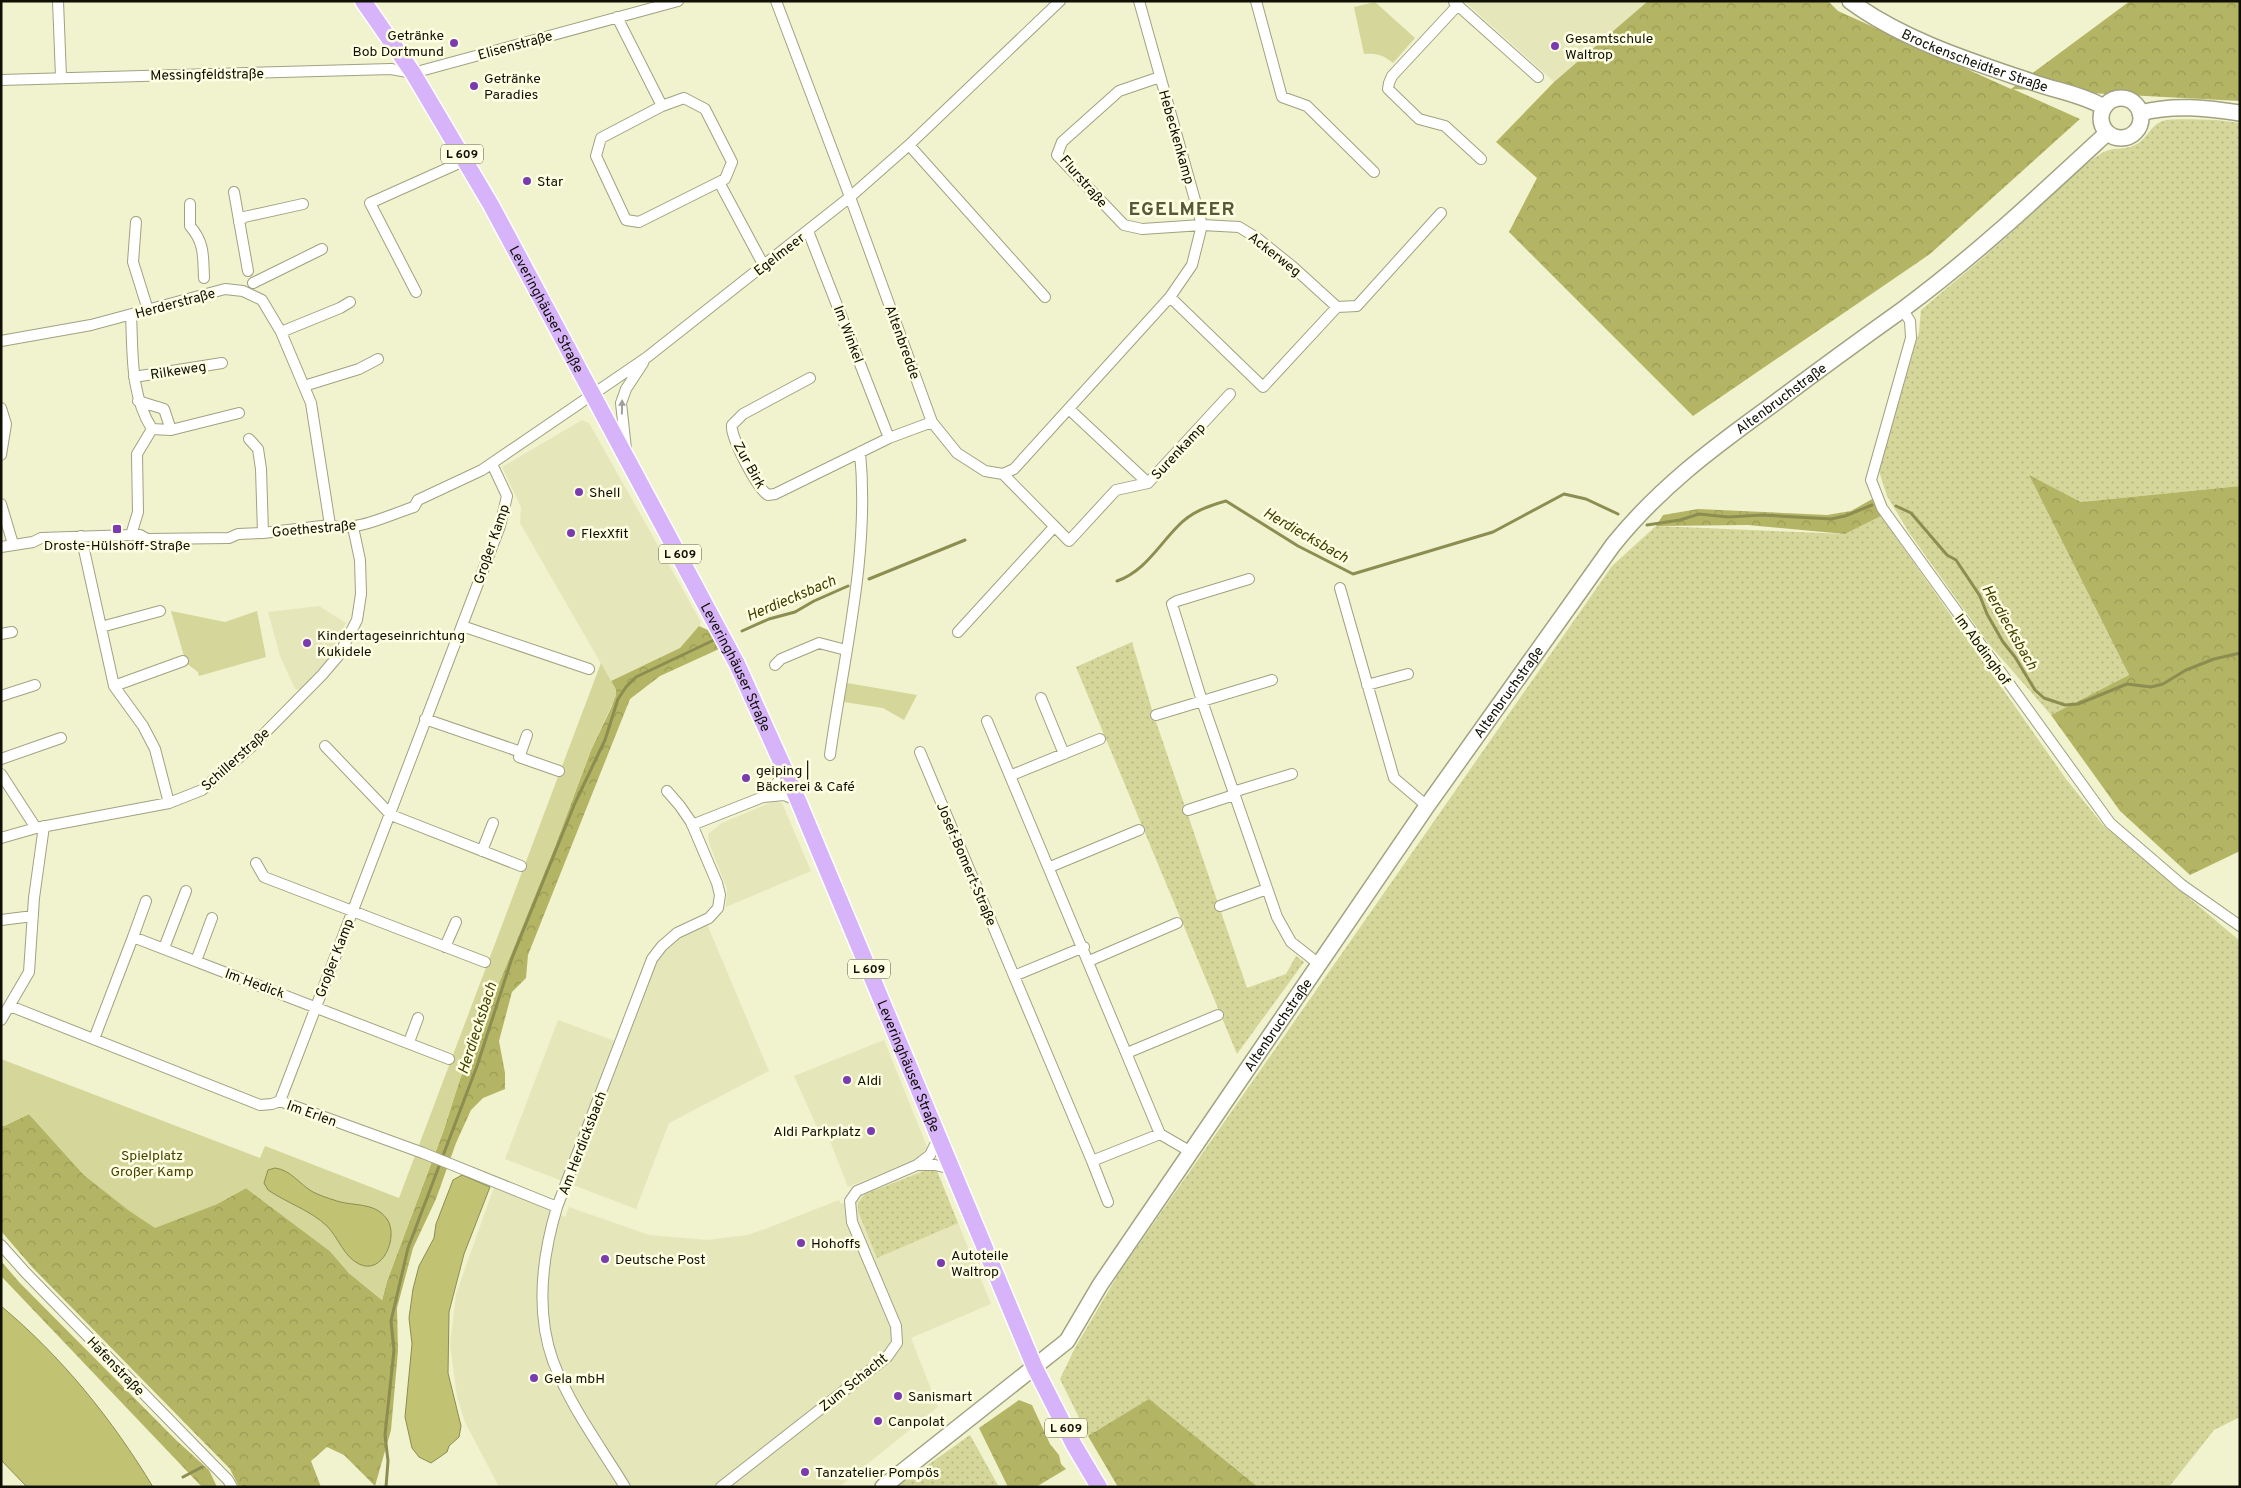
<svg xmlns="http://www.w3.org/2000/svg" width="2241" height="1488" font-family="Overpass,sans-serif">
<defs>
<pattern id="grass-dots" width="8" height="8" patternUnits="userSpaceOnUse" patternTransform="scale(1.25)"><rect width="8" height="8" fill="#d5d699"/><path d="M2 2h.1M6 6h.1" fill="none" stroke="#b6b682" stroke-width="1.8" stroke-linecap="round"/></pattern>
<pattern id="forest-crowns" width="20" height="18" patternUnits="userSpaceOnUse" patternTransform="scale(1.25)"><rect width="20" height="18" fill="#b4b564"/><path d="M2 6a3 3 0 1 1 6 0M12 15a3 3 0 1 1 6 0" fill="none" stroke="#9a9a55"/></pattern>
</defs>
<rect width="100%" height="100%" fill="#f1f2ce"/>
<!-- built -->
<path fill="#e5e7bb" d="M 1464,1 L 1648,1 L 1554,82 Z
M 582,420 L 589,423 L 701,622 L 697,630 L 680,648 L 611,681 L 520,523 L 521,507 L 502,467 Z
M 319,606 L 346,623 L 326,661 L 301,690 L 295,689 L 280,656 L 268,612 Z
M 774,801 L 782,803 L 811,871 L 726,907 L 727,889 L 709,843 L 708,834 L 722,823 Z
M 704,917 L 769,1071 L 669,1123 L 636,1209 L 505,1159 L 558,1020 L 615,1041 L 642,969 L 651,952 L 664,937 L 675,930 Z
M 884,1040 L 928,1149 L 923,1155 L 914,1160 L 848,1187 L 830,1141 L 816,1125 L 794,1076 Z
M 923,1170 L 937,1171 L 991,1304 L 911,1338 L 938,1407 L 839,1487 L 499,1487 L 465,1422 L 457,1397 L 450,1345 L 456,1294 L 494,1187 L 538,1204 L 565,1217 L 569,1207 L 649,1235 L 707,1240 L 747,1235 L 765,1229 L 839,1200 L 841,1204 Z"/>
<!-- grass -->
<path fill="url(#grass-dots)" d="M 2216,120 L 2240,123 L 2240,486 L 2081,502 L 2029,475 L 2129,675 L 2051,715 L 1988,643 L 1910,534 L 1887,496 L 1879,471 L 1919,332 L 1921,310 C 1955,281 1990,253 2022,223 C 2048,200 2073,171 2102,153 C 2113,146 2124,151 2135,145 C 2147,140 2150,125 2163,121 C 2172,118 2205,120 2216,120 Z
M 1881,516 L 2066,779 L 2103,825 L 2240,941 L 2240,1417 L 2214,1430 L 2169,1487 L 1258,1487 L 1149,1400 L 1088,1436 L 1060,1379 L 1075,1348 L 1119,1273 L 1612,566 L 1656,526 L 1845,534 Z
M 1132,642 L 1153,713 L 1247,988 L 1286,974 L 1296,956 L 1304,962 L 1237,1054 L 1076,667 Z
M 930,1169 L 937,1171 L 958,1223 L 877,1258 L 858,1211 L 858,1203 L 865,1194 Z
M 970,1435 L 999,1487 L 956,1485 L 897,1487 Z"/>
<!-- forest -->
<path fill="url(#forest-crowns)" d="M 1648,1 L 1828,1 L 1838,11 L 2011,89 L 2130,1 L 2240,1 L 2240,101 L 2013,89 L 2080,119 L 1930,254 L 1693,416 L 1509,232 L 1537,178 L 1496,142 L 1554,82 Z
M 2029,475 L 2081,502 L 2240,486 L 2240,851 L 2190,875 L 2120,811 L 2051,715 L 2129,675 Z
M 1874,498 L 1881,516 L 1845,534 L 1748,525 L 1656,526 L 1663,515 L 1698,509 L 1827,515 L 1851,511 Z
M 699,626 L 710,631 L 719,649 L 660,676 L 630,699 L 528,955 L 526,978 L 512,992 L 499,1041 L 505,1073 L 505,1089 L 483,1098 L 471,1110 L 456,1143 L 436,1199 L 413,1248 L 397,1308 L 398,1351 L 391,1430 L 375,1486 L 344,1455 L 327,1447 L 311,1461 L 321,1487 L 239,1487 L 230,1469 L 32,1267 L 1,1231 L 1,1125 L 4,1126 L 29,1114 L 85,1176 L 215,1205 L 246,1188 L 330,1251 L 349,1273 L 382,1300 L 387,1281 L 443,1132 L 460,1079 L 555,846 L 591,750 L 612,706 L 616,690 L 611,681 L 680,648 Z
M 1,1261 L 19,1282 L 176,1440 L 209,1470 L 217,1487 L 202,1487 L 1,1276 Z
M 1149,1399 L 1258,1487 L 1118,1487 L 1088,1436 Z
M 1019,1400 L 1032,1405 L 1050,1444 L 1059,1455 L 1061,1464 L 1066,1469 L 1036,1487 L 1008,1487 L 979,1428 Z"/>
<!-- green -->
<path fill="#d5d699" d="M 1375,2 L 1415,38 L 1393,63 C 1383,55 1377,53 1364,54 L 1354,7 Z
M 171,611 L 225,622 L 257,611 L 266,657 L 199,676 L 198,672 L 186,663 Z
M 601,663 L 616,690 L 616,696 L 591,750 L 555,846 L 460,1079 L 443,1132 L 387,1281 L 382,1300 L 349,1273 L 330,1251 L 246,1188 L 215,1205 L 155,1228 L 128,1210 L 85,1176 L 29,1114 L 4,1126 L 1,1125 L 1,1059 L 260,1158 L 265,1146 L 399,1198 Z
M 847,683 L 917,695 L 904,720 L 883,708 L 844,702 Z"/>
<!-- water -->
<path fill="#c2c372" stroke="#8c8d51" d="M 275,1168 C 291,1170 299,1184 313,1192 C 319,1195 327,1198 334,1200 C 352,1207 374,1201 387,1219 C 399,1236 383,1276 359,1264 C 344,1257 338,1237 327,1226 C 310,1210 287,1203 268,1190 L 264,1183 L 268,1170 Z
M 462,1175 L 490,1187 L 464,1254 L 449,1312 L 448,1373 L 461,1426 L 459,1437 L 449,1446 L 447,1452 L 431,1463 L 419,1457 L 412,1448 L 405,1417 L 412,1344 L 409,1318 L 413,1289 L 419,1266 L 434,1238 L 436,1224 L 453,1180 Z
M 1,1306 C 62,1357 112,1419 153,1487 L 27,1487 L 1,1460 Z"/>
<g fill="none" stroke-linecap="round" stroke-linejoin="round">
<!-- stream -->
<path stroke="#8c8d51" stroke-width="3" d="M 1896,506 L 1911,513 L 1947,555 L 1956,560 L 1980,596 L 1987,614 L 2003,642 L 2015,657 L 2035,690 L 2044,698 L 2065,705 L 2078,704 L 2127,684 L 2151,687 L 2163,684 L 2186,670 L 2214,659 L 2240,653
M 1647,525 L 1680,520 L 1699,514 L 1728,517 L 1762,515 L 1831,519 L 1845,516 L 1872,505
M 869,579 L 965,540
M 1117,581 C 1145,571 1158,546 1178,526 C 1191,512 1208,506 1226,501 L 1298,546 L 1353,574 L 1493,532 L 1564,494 L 1586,499 L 1618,514
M 742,631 L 769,619 L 795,612 L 814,601 L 848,586
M 183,1477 L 202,1467
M 244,1486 L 245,1487
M 386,1487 L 388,1461 L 385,1435 L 394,1350 L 391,1321 L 408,1248 L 477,1066 L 512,958 L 575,803 L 605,740 L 618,699 L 626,687 L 636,677 L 714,640"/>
<defs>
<path id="street" d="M 58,1 L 61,77
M 776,1 L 850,197 L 932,422 L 957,453 L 985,471 L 1003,474 L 1069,541 L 1116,490 L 1148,483 L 1230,394
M 1256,1 L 1282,97 L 1307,106 L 1374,172
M 1454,2 L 1538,77
M 1458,5 L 1392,76 L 1389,83 L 1388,89 L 1419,119 L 1445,126 L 1481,159
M 617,17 L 662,106
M 1160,77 L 1119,91 L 1062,142 L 1057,155 L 1124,225 L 1142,229 L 1202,225 L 1239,227 L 1257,238 L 1293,267 L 1337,307 L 1357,306 L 1441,213
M 1,80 L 391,69 L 413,73 L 678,1
M 684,98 L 705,109 L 732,162 L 725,179 L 639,222 L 626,220 L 596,156 L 601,138 L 662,106 Z
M 909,145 L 1045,297
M 719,182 L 764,266
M 234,192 L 248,271
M 190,204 L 190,226 C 205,243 203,257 204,278
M 136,222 L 133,262 L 148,310
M 239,222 L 244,217 L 303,204
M 808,231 L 889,438
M 253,283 L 322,249
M 416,292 L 370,203 L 466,160
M 1170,297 L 1263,387 L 1337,307
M 1902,309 L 1910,321 L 1911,338 L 1871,480 L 1882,508 L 2110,823 L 2182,885 L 2240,926
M 131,315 C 133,354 130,394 152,429 L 171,430 L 164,409 L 138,401
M 281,332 L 340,308 L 350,302
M 1,341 L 91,325 L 225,289 L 243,291 L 262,300 L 281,332 L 311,403 L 330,525
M 134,377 L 222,363
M 810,378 L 743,414 L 732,425 C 730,437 757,488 768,495 L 775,494 L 889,438 L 932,422
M 304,386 L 359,369 L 378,359
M 1,408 L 6,424 L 1,455
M 1069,409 L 1148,483
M 171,430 L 239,413
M 249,439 L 258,449 L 261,469 L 263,533
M 626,449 L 621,403 L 626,389 L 643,363
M 1003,474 L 1014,469 L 1170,297 L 1192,265 L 1202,225 L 1139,1
M 1,504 L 13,544
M 131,535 L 138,512 L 137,454 L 152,429
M 81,536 L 114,686 L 143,726 L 155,749 L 169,803
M 1,547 L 33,542 L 41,538 L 131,535 L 140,535 L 147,539 L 229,538 L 238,534 L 263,533 L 330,525 C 352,534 391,514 414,507 L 418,500 L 482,470 L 646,358 L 850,197 L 909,145 L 1060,1
M 1249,579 L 1177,601 L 1172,604 L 1202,701 L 1277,917 L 1291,942 L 1319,964
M 1340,588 L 1394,778 L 1427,806
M 462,626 L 589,669
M 101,627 L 160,611
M 958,632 L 1054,527
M 1,634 L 12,632
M 775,665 L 781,659 L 819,643 L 846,650
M 1367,685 L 1408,674
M 114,686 L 183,661
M 1,696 L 35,685
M 1041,698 L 1064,754
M 1156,715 L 1272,680
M 425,719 L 521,752 L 519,757 L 559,771
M 987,721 L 1160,1134 L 1191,1152
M 325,746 L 391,815 L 521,866
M 521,752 L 527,735
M 920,752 L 1014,976
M 830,755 C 844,655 870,553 860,452
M 1,759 L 61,738
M 1,774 L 36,828 L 169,803 L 202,790 L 251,747 L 322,675 L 339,655 L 357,620 L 361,594 L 360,560 L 353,527
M 1012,775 L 1100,739
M 1233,792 L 1292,774
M 763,796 C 774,787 783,781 781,766
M 1188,810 L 1234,795
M 692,825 L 763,797 L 784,795 L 798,801
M 1,838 L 36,828
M 482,851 L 493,823
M 256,863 L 264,877 L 485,962
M 1050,867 L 1139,830
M 1220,906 L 1267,889
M 1,920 L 33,916
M 133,937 L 146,901
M 445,947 L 456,922
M 1084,947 L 1014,976 L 1092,1161 L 1160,1134
M 164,948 L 186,891
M 196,961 L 212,918
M 1089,961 L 1177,923
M 10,1006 L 260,1105 L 272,1104 L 280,1101 L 423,1153 L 557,1207
M 1,1020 L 29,972 L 34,898 L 44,826
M 94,1039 L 133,937 L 449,1059
M 409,1042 L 418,1018
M 1127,1053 L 1218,1015
M 280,1101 L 500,526 L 507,496 L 492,464
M 1092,1161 L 1108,1202
M 917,1165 L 935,1165 L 952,1169
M 1,1245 L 25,1272 L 228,1480 L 232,1487
M 625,1487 C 600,1446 570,1406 553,1361 C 535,1311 542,1257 557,1207 L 652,959 L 662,946 L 677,933 L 709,918 L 718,908 L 720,895 L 717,883 L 691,822 L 680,806 L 667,791
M 721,1487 L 887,1357 L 897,1343 L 896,1326 L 852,1222 L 850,1201 L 857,1191 L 917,1165 L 930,1155 L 939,1137"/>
<g id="secondary">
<path id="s1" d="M 1850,1 C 1903,40 1970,61 2032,82 C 2057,91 2081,94 2104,107"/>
<circle cx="2121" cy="118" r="20"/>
<path d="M 2140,113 C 2174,104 2206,108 2240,113"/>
<path id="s2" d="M 883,1487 L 1067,1341 L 1100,1285 L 1427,806 L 1613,545 C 1658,489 1710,450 1768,408 C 1812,375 1857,342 1902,310 C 1975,256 2041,194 2107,133"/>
</g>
<g id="primary">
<path id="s3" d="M 363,1 L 413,73 L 491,205 L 737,664 L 792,786 L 1035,1368 L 1074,1445 L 1099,1487"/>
</g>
</defs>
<!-- street casing -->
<use href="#street" stroke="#a1a280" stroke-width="12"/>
<!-- secondary casing -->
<use href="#secondary" stroke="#a1a280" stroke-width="18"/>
<!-- primary casing -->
<use href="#primary" stroke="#fff" stroke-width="19"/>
<!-- street -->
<use href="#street" stroke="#fff" stroke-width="10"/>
<!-- secondary -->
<use href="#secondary" stroke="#fff" stroke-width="15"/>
<!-- primary -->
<use href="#primary" stroke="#d7b3f9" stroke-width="16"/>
</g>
<!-- one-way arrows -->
<defs><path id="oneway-solid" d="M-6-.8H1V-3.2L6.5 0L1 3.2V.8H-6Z" transform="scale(1.25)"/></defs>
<use fill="#9f9f9b" href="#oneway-solid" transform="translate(622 407) rotate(-89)"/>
<!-- markers -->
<g fill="#7b3aaf" stroke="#feffe2" stroke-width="2">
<circle cx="454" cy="43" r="5"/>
<circle cx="1555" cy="46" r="5"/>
<circle cx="474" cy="86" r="5"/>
<circle cx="527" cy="181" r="5"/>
<circle cx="579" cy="492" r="5"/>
<rect x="112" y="524" width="10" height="10" rx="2.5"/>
<circle cx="571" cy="533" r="5"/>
<circle cx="307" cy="643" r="5"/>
<circle cx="746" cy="778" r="5"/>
<circle cx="847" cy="1080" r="5"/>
<circle cx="871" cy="1131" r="5"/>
<circle cx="801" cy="1243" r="5"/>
<circle cx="605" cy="1259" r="5"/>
<circle cx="941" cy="1263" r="5"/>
<circle cx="534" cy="1378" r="5"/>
<circle cx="898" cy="1396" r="5"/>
<circle cx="878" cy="1421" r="5"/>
<circle cx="805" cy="1472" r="5"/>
</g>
<g text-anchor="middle" stroke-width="5" stroke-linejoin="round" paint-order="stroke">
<!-- shield labels -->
<g fill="#feffe2" stroke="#575747" stroke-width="1">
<rect x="441" y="144.5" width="42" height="19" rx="4"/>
<rect x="659" y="544.5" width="42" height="19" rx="4"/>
<rect x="848" y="959.5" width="42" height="19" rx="4"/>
<rect x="1045" y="1418.5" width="42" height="19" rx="4"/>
</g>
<g font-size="12" font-weight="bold" fill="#0f0f04">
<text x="462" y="158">L 609</text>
<text x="680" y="558">L 609</text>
<text x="869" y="973">L 609</text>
<text x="1066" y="1432">L 609</text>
</g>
<!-- poi labels -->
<g font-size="14" fill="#0f0f04" stroke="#feffe2" text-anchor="start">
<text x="444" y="40" text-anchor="end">Getränke<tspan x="444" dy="16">Bob Dortmund</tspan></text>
<text x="1565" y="43">Gesamtschule<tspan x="1565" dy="16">Waltrop</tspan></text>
<text x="484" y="83">Getränke<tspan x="484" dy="16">Paradies</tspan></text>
<text x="537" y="186">Star</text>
<text x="589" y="497">Shell</text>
<text x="581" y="538">FlexXfit</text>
<text x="117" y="550" text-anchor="middle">Droste-Hülshoff-Straße</text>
<text x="317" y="640">Kindertageseinrichtung<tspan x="317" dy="16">Kukidele</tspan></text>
<text x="756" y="775">geiping |<tspan x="756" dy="16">Bäckerei &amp; Café</tspan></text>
<text x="857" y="1085">Aldi</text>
<text x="861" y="1136" text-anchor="end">Aldi Parkplatz</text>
<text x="811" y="1248">Hohoffs</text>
<text x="951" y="1260">Autoteile<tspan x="951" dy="16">Waltrop</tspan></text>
<text x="615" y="1264">Deutsche Post</text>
<text x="544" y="1383">Gela mbH</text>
<text x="908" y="1401">Sanismart</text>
<text x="888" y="1426">Canpolat</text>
<text x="815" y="1477">Tanzatelier Pompös</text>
</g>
<!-- street labels -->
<g font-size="14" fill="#0f0f04" stroke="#feffe2">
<text transform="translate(515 45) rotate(-15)" y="5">Elisenstraße</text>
<text dy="5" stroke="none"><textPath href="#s1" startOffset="139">Brockenscheidter Straße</textPath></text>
<text transform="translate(207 74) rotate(-1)" y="5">Messingfeldstraße</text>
<text transform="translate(1177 137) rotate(74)" y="5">Hebeckenkamp</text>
<text transform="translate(1084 181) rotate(49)" y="5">Flurstraße</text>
<text transform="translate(779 254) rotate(-38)" y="5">Egelmeer</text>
<text transform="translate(1275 254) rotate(38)" y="5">Ackerweg</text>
<text transform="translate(175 303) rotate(-15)" y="5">Herderstraße</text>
<text dy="5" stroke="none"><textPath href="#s3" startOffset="359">Leveringhäuser Straße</textPath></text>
<text transform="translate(849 334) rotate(69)" y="5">Im Winkel</text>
<text transform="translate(903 342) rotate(70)" y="5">Altenbredde</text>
<text transform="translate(178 370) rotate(-9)" y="5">Rilkeweg</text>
<text dy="5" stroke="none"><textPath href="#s2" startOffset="1424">Altenbruchstraße</textPath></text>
<text transform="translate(1178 451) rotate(-47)" y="5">Surenkamp</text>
<text transform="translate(750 465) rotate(61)" y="5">Zur Birk</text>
<text transform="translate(314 528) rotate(-5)" y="5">Goethestraße</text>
<text transform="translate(491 544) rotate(-71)" y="5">Großer Kamp</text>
<text transform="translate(1983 649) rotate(54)" y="5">Im Abdinghof</text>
<text dy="5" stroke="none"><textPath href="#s3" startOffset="764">Leveringhäuser Straße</textPath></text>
<text dy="5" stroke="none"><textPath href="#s2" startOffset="1020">Altenbruchstraße</textPath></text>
<text transform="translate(235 759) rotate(-42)" y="5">Schillerstraße</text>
<text transform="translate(967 864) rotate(67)" y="5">Josef-Bomert-Straße</text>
<text transform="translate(334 958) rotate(-69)" y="5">Großer Kamp</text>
<text transform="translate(255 983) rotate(20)" y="5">Im Hedick</text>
<text dy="5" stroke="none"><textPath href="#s2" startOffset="615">Altenbruchstraße</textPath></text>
<text dy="5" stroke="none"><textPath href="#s3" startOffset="1199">Leveringhäuser Straße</textPath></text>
<text transform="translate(312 1113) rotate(20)" y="5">Im Erlen</text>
<text transform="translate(582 1143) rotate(-69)" y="5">Am Herdicksbach</text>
<text transform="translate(116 1366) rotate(46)" y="5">Hafenstraße</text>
<text transform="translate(853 1382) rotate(-39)" y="5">Zum Schacht</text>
</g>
<!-- park labels -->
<g font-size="14" fill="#434300" stroke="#feffe2">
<text x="152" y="1160">Spielplatz<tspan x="152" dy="16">Großer Kamp</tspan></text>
</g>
<!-- water labels -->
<g font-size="15" font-style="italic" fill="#414000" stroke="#feffe2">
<text transform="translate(1306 535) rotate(30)" y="5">Herdiecksbach</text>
<text transform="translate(791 598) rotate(-23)" y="5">Herdiecksbach</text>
<text transform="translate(2010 627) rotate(60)" y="5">Herdiecksbach</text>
<text transform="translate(477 1028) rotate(-72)" y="5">Herdiecksbach</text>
</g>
<!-- district labels -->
<g font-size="19" font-weight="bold" letter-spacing="1" fill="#575839" stroke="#feffe2">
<text x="1182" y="215">EGELMEER</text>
</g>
</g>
<!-- border -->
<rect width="2241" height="1488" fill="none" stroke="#0f0f04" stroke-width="5"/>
</svg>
